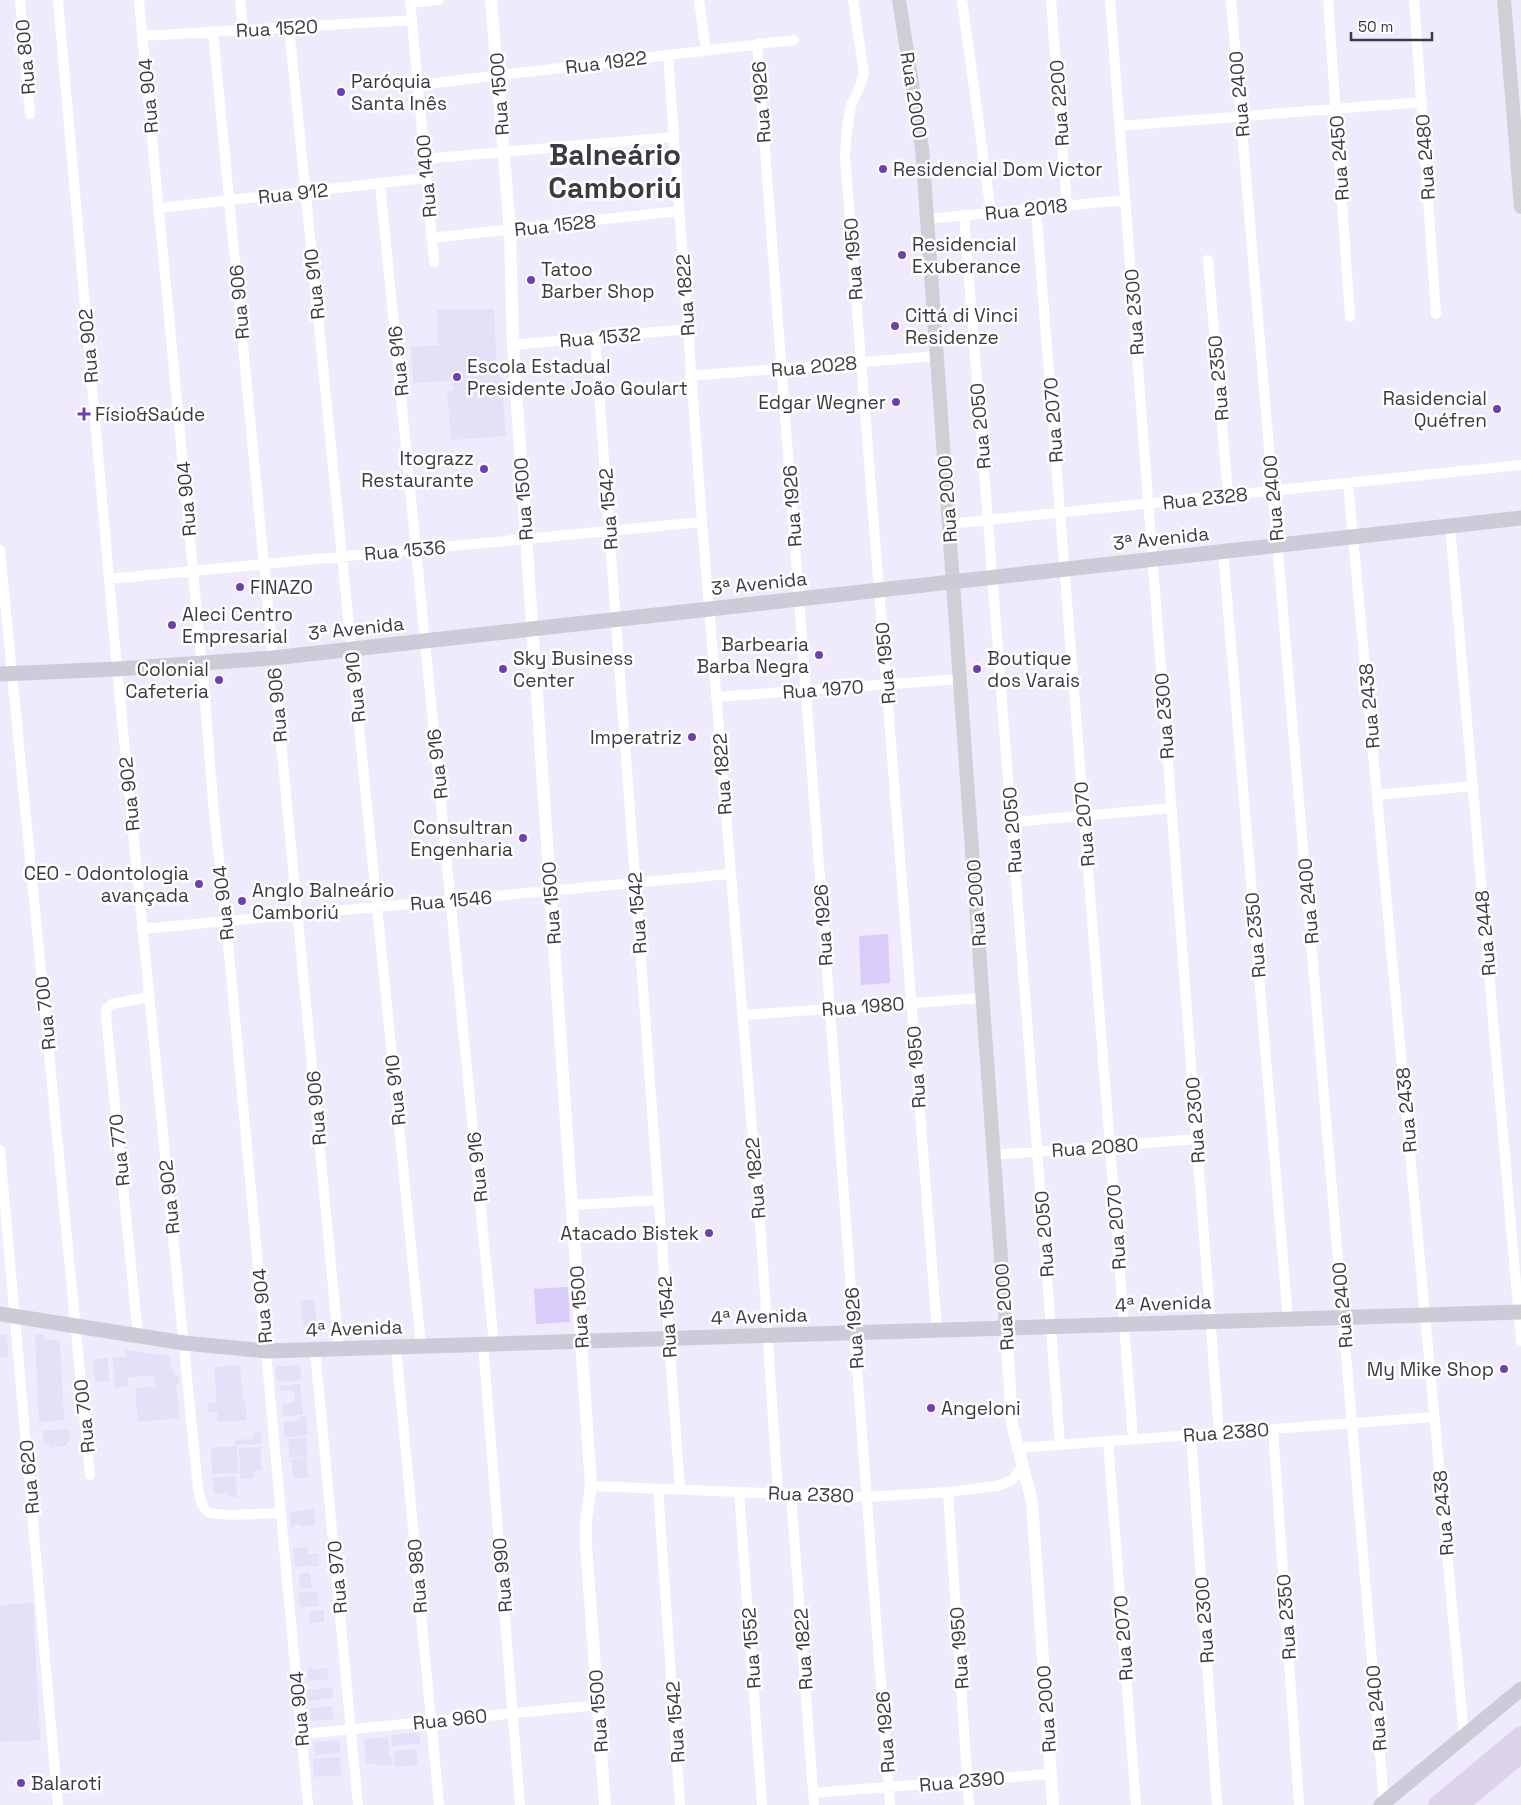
<svg xmlns="http://www.w3.org/2000/svg" width="1521" height="1805" font-family="'Space Grotesk',sans-serif">
<rect width="100%" height="100%" fill="#efeafc"/>
<!-- built -->
<path fill="#e6dff8" d="M 494,309 L 497,373 L 501,373 L 506,436 L 451,440 L 447,391 L 453,391 L 452,381 L 413,383 L 411,347 L 438,345 L 437,310 Z
M 314,1299 L 317,1325 L 303,1326 L 301,1301 Z
M 0,1334 L 7,1335 L 8,1357 L 0,1357 Z
M 44,1334 L 45,1339 L 60,1341 L 64,1420 L 39,1422 L 35,1335 Z
M 125,1350 L 170,1356 L 171,1369 L 174,1369 L 174,1375 L 179,1375 L 179,1384 L 176,1384 L 179,1418 L 138,1422 L 135,1388 L 155,1386 L 154,1375 L 128,1377 L 128,1387 L 115,1388 L 113,1358 L 126,1357 Z
M 108,1358 L 109,1381 L 95,1382 L 93,1359 Z
M 240,1365 L 243,1400 L 245,1400 L 247,1420 L 218,1422 L 217,1412 L 208,1413 L 208,1403 L 217,1402 L 214,1367 Z
M 300,1365 L 301,1380 L 277,1382 L 275,1367 Z
M 300,1384 L 303,1415 L 283,1416 L 282,1404 L 295,1402 L 294,1390 L 281,1391 L 280,1386 Z
M 306,1416 L 308,1435 L 285,1438 L 283,1422 L 299,1420 L 299,1417 Z
M 69,1429 L 70,1442 L 67,1442 L 67,1446 L 49,1448 L 49,1444 L 44,1444 L 43,1431 Z
M 261,1431 L 262,1443 L 259,1443 L 259,1444 L 236,1445 L 235,1440 L 253,1439 L 253,1432 Z
M 306,1437 L 308,1457 L 290,1458 L 288,1439 Z
M 237,1446 L 238,1473 L 212,1474 L 211,1448 Z
M 261,1447 L 261,1470 L 253,1471 L 253,1479 L 240,1479 L 239,1448 Z
M 305,1458 L 309,1477 L 293,1479 L 292,1459 Z
M 236,1476 L 237,1497 L 228,1497 L 228,1493 L 214,1494 L 213,1477 Z
M 314,1509 L 315,1525 L 301,1527 L 301,1524 L 294,1525 L 294,1527 L 291,1528 L 290,1512 Z
M 307,1547 L 308,1554 L 318,1553 L 319,1566 L 311,1567 L 311,1565 L 295,1567 L 293,1548 Z
M 310,1573 L 312,1588 L 300,1588 L 299,1574 Z
M 317,1591 L 319,1606 L 300,1607 L 299,1593 Z
M 33,1603 L 40,1740 L 0,1742 L 0,1605 Z
M 319,1610 L 324,1610 L 324,1622 L 310,1623 L 309,1612 L 318,1611 Z
M 309,1666 L 311,1666 L 312,1669 L 327,1668 L 328,1679 L 308,1681 L 307,1670 L 309,1669 Z
M 332,1687 L 333,1698 L 307,1701 L 306,1690 Z
M 332,1706 L 333,1719 L 311,1721 L 310,1708 Z
M 419,1732 L 420,1744 L 392,1746 L 391,1735 Z
M 388,1737 L 390,1758 L 392,1758 L 393,1765 L 377,1766 L 377,1763 L 366,1764 L 364,1739 Z
M 339,1740 L 340,1753 L 315,1755 L 314,1742 Z
M 416,1749 L 418,1765 L 395,1767 L 394,1751 Z
M 340,1757 L 341,1775 L 314,1777 L 313,1759 Z"/>
<!-- green -->
<path fill="#d9ccf9" d="M 888,934 L 890,983 L 861,985 L 859,936 Z
M 568,1287 L 570,1322 L 536,1324 L 534,1289 Z"/>
<g fill="none" stroke-linecap="round" stroke-linejoin="round">
<!-- minor -->
<path stroke="#fff" stroke-width="10" d="M 20,0 L 30,114
M 58,0 L 117,669 L 198,1489 C 200,1497 200,1505 207,1511 C 215,1518 267,1513 281,1513
M 139,0 L 204,687 L 214,814 L 226,921 L 308,1805
M 240,0 L 243,30
M 410,0 L 434,262
M 699,0 L 706,50
M 853,0 L 864,73 C 862,85 856,93 852,103 C 847,120 846,138 845,156 L 937,1330
M 962,0 L 991,213
M 1051,0 L 1067,205
M 1110,0 L 1219,1433
M 1231,0 L 1384,1802
M 1328,0 L 1350,317
M 1414,0 L 1436,314
M 410,3 L 439,0
M 289,27 L 421,1346
M 213,31 L 339,1349
M 143,36 L 412,20
M 757,44 L 890,1805
M 668,55 L 702,522 L 762,1250 L 778,1493
M 418,85 L 794,40
M 1120,126 L 1422,102
M 424,159 L 673,137
M 380,183 L 494,1344
M 159,208 L 426,178
M 1036,208 L 1133,1439
M 964,215 L 1060,1444
M 927,219 L 1125,200
M 431,238 L 679,211
M 1208,260 L 1228,495
M 595,337 L 680,1489
M 513,345 L 687,329
M 690,376 L 937,356
M 1348,483 L 1464,1736
M 949,524 L 1521,465
M 1450,526 L 1521,1341
M 0,550 L 90,1475
M 1223,551 L 1288,1319
M 109,579 L 702,522
M 716,697 L 960,679
M 1377,795 L 1473,786
M 1012,822 L 1172,808
M 142,929 L 729,874
M 743,1015 L 983,998
M 0,1150 L 58,1805
M 994,1155 L 1197,1139
M 572,1205 L 659,1200
M 138,1336 L 106,1016 L 107,1009 L 112,1004 L 149,997
M 483,1344 L 520,1805
M 396,1347 L 439,1805
M 315,1350 L 358,1805
M 1273,1429 L 1299,1805
M 1191,1435 L 1217,1805
M 1108,1441 L 1136,1805
M 1017,1448 L 1434,1417
M 591,1486 L 867,1497 L 948,1492 L 997,1486 L 1012,1480 L 1023,1466
M 658,1489 L 680,1805
M 739,1492 L 762,1805
M 948,1492 L 969,1805
M 791,1494 L 814,1805
M 302,1734 L 598,1705
M 813,1793 L 1050,1774"/>
<!-- tertiary -->
<path stroke="#fff" stroke-width="12" d="M 491,0 L 510,230 L 513,345 L 591,1486 L 586,1521 L 586,1545 L 605,1805
M 1006,1328 L 1012,1424 L 1032,1502 L 1053,1805"/>
<!-- secondary -->
<path stroke="#d1cfd6" stroke-width="14" d="M 899,0 L 922,148 L 1006,1328
M 1504,0 L 1521,207"/>
<!-- primary -->
<path stroke="#cecad8" stroke-width="15" d="M 0,674 L 117,669 L 273,658 L 1521,518
M 0,1314 L 184,1343 L 266,1351 L 1521,1312
M 1381,1805 L 1521,1689"/>
<!-- motorway -->
<path stroke="#dad3eb" stroke-width="18" d="M 1437,1805 L 1521,1735
M 1460,1805 L 1521,1754"/>
</g>
<!-- markers -->
<g fill="#6f3eb5" stroke="#fff" stroke-width="2">
<circle cx="341" cy="92" r="5"/>
<circle cx="883" cy="169" r="5"/>
<circle cx="902" cy="255" r="5"/>
<circle cx="531" cy="280" r="5"/>
<circle cx="895" cy="326" r="5"/>
<circle cx="457" cy="377" r="5"/>
<circle cx="896" cy="402" r="5"/>
<circle cx="1497" cy="409" r="5"/>
<path d="M81.5 406.5h5v5h5v5h-5v5h-5v-5h-5v-5h5z"/>
<circle cx="484" cy="469" r="5"/>
<circle cx="240" cy="587" r="5"/>
<circle cx="172" cy="625" r="5"/>
<circle cx="819" cy="655" r="5"/>
<circle cx="503" cy="669" r="5"/>
<circle cx="977" cy="669" r="5"/>
<circle cx="219" cy="680" r="5"/>
<circle cx="692" cy="737" r="5"/>
<circle cx="523" cy="838" r="5"/>
<circle cx="199" cy="884" r="5"/>
<circle cx="242" cy="901" r="5"/>
<circle cx="709" cy="1233" r="5"/>
<circle cx="1504" cy="1369" r="5"/>
<circle cx="931" cy="1408" r="5"/>
<circle cx="21" cy="1783" r="5"/>
</g>
<g text-anchor="middle" stroke-width="5" stroke-linejoin="round" paint-order="stroke">
<!-- street labels -->
<g font-size="19" fill="#3c3a41" stroke="#fff">
<text transform="translate(277 28) rotate(-3)" y="7">Rua 1520</text>
<text transform="translate(25 57) rotate(-95)" y="7">Rua 800</text>
<text transform="translate(606 62) rotate(-7)" y="7">Rua 1922</text>
<text transform="translate(499 94) rotate(-94)" y="7">Rua 1500</text>
<text transform="translate(1239 94) rotate(-95)" y="7">Rua 2400</text>
<text transform="translate(914 95) rotate(81)" y="7">Rua 2000</text>
<text transform="translate(148 96) rotate(-95)" y="7">Rua 904</text>
<text transform="translate(761 102) rotate(-94)" y="7">Rua 1926</text>
<text transform="translate(1059 103) rotate(-94)" y="7">Rua 2200</text>
<text transform="translate(1425 157) rotate(-94)" y="7">Rua 2480</text>
<text transform="translate(1339 158) rotate(-94)" y="7">Rua 2450</text>
<text transform="translate(426 176) rotate(-95)" y="7">Rua 1400</text>
<text transform="translate(293 193) rotate(-6)" y="7">Rua 912</text>
<text transform="translate(1026 209) rotate(-6)" y="7">Rua 2018</text>
<text transform="translate(555 225) rotate(-6)" y="7">Rua 1528</text>
<text transform="translate(853 259) rotate(-94)" y="7">Rua 1950</text>
<text transform="translate(314 284) rotate(-96)" y="7">Rua 910</text>
<text transform="translate(685 295) rotate(-94)" y="7">Rua 1822</text>
<text transform="translate(239 302) rotate(-95)" y="7">Rua 906</text>
<text transform="translate(1134 312) rotate(-94)" y="7">Rua 2300</text>
<text transform="translate(600 337) rotate(-5)" y="7">Rua 1532</text>
<text transform="translate(88 346) rotate(-95)" y="7">Rua 902</text>
<text transform="translate(398 361) rotate(-96)" y="7">Rua 916</text>
<text transform="translate(814 366) rotate(-5)" y="7">Rua 2028</text>
<text transform="translate(1218 378) rotate(-95)" y="7">Rua 2350</text>
<text transform="translate(1053 420) rotate(-94)" y="7">Rua 2070</text>
<text transform="translate(980 426) rotate(-95)" y="7">Rua 2050</text>
<text transform="translate(1205 498) rotate(-6)" y="7">Rua 2328</text>
<text transform="translate(1273 498) rotate(-95)" y="7">Rua 2400</text>
<text transform="translate(186 499) rotate(-95)" y="7">Rua 904</text>
<text transform="translate(523 499) rotate(-94)" y="7">Rua 1500</text>
<text transform="translate(947 499) rotate(-94)" y="7">Rua 2000</text>
<text transform="translate(792 506) rotate(-94)" y="7">Rua 1926</text>
<text transform="translate(608 509) rotate(-94)" y="7">Rua 1542</text>
<text transform="translate(1161 538) rotate(-6)" y="7">3ª Avenida</text>
<text transform="translate(405 550) rotate(-5)" y="7">Rua 1536</text>
<text transform="translate(759 583) rotate(-6)" y="7">3ª Avenida</text>
<text transform="translate(356 628) rotate(-6)" y="7">3ª Avenida</text>
<text transform="translate(885 663) rotate(-95)" y="7">Rua 1950</text>
<text transform="translate(355 687) rotate(-96)" y="7">Rua 910</text>
<text transform="translate(823 689) rotate(-4)" y="7">Rua 1970</text>
<text transform="translate(277 705) rotate(-95)" y="7">Rua 906</text>
<text transform="translate(1369 706) rotate(-95)" y="7">Rua 2438</text>
<text transform="translate(1164 716) rotate(-94)" y="7">Rua 2300</text>
<text transform="translate(437 764) rotate(-96)" y="7">Rua 916</text>
<text transform="translate(722 774) rotate(-94)" y="7">Rua 1822</text>
<text transform="translate(129 794) rotate(-96)" y="7">Rua 902</text>
<text transform="translate(1084 824) rotate(-95)" y="7">Rua 2070</text>
<text transform="translate(1012 830) rotate(-94)" y="7">Rua 2050</text>
<text transform="translate(451 900) rotate(-5)" y="7">Rua 1546</text>
<text transform="translate(1308 901) rotate(-95)" y="7">Rua 2400</text>
<text transform="translate(223 903) rotate(-96)" y="7">Rua 904</text>
<text transform="translate(551 903) rotate(-94)" y="7">Rua 1500</text>
<text transform="translate(976 903) rotate(-94)" y="7">Rua 2000</text>
<text transform="translate(637 913) rotate(-94)" y="7">Rua 1542</text>
<text transform="translate(823 925) rotate(-94)" y="7">Rua 1926</text>
<text transform="translate(1485 933) rotate(-95)" y="7">Rua 2448</text>
<text transform="translate(1255 935) rotate(-95)" y="7">Rua 2350</text>
<text transform="translate(863 1006) rotate(-4)" y="7">Rua 1980</text>
<text transform="translate(45 1013) rotate(-96)" y="7">Rua 700</text>
<text transform="translate(916 1067) rotate(-94)" y="7">Rua 1950</text>
<text transform="translate(395 1090) rotate(-96)" y="7">Rua 910</text>
<text transform="translate(316 1108) rotate(-95)" y="7">Rua 906</text>
<text transform="translate(1406 1110) rotate(-95)" y="7">Rua 2438</text>
<text transform="translate(1195 1120) rotate(-94)" y="7">Rua 2300</text>
<text transform="translate(1095 1147) rotate(-4)" y="7">Rua 2080</text>
<text transform="translate(119 1150) rotate(-96)" y="7">Rua 770</text>
<text transform="translate(477 1167) rotate(-96)" y="7">Rua 916</text>
<text transform="translate(755 1178) rotate(-95)" y="7">Rua 1822</text>
<text transform="translate(169 1197) rotate(-96)" y="7">Rua 902</text>
<text transform="translate(1116 1227) rotate(-94)" y="7">Rua 2070</text>
<text transform="translate(1044 1234) rotate(-94)" y="7">Rua 2050</text>
<text transform="translate(1163 1303) rotate(-2)" y="7">4ª Avenida</text>
<text transform="translate(1342 1305) rotate(-95)" y="7">Rua 2400</text>
<text transform="translate(262 1306) rotate(-95)" y="7">Rua 904</text>
<text transform="translate(579 1307) rotate(-94)" y="7">Rua 1500</text>
<text transform="translate(1004 1307) rotate(-94)" y="7">Rua 2000</text>
<text transform="translate(759 1316) rotate(-2)" y="7">4ª Avenida</text>
<text transform="translate(667 1317) rotate(-94)" y="7">Rua 1542</text>
<text transform="translate(354 1328) rotate(-2)" y="7">4ª Avenida</text>
<text transform="translate(854 1328) rotate(-94)" y="7">Rua 1926</text>
<text transform="translate(84 1416) rotate(-96)" y="7">Rua 700</text>
<text transform="translate(1226 1432) rotate(-4)" y="7">Rua 2380</text>
<text transform="translate(29 1477) rotate(-95)" y="7">Rua 620</text>
<text transform="translate(811 1494) rotate(2)" y="7">Rua 2380</text>
<text transform="translate(1443 1513) rotate(-95)" y="7">Rua 2438</text>
<text transform="translate(502 1575) rotate(-95)" y="7">Rua 990</text>
<text transform="translate(417 1576) rotate(-95)" y="7">Rua 980</text>
<text transform="translate(337 1577) rotate(-95)" y="7">Rua 970</text>
<text transform="translate(1286 1617) rotate(-94)" y="7">Rua 2350</text>
<text transform="translate(1204 1620) rotate(-94)" y="7">Rua 2300</text>
<text transform="translate(1123 1638) rotate(-94)" y="7">Rua 2070</text>
<text transform="translate(751 1648) rotate(-94)" y="7">Rua 1552</text>
<text transform="translate(959 1648) rotate(-94)" y="7">Rua 1950</text>
<text transform="translate(803 1649) rotate(-94)" y="7">Rua 1822</text>
<text transform="translate(1376 1708) rotate(-95)" y="7">Rua 2400</text>
<text transform="translate(299 1709) rotate(-95)" y="7">Rua 904</text>
<text transform="translate(1046 1709) rotate(-94)" y="7">Rua 2000</text>
<text transform="translate(598 1711) rotate(-94)" y="7">Rua 1500</text>
<text transform="translate(450 1719) rotate(-6)" y="7">Rua 960</text>
<text transform="translate(675 1722) rotate(-94)" y="7">Rua 1542</text>
<text transform="translate(885 1732) rotate(-94)" y="7">Rua 1926</text>
<text transform="translate(962 1781) rotate(-5)" y="7">Rua 2390</text>
</g>
<!-- poi labels -->
<g font-size="19" fill="#3c3a41" stroke="#fff" text-anchor="start">
<text x="351" y="88">Paróquia<tspan x="351" dy="22">Santa Inês</tspan></text>
<text x="893" y="176">Residencial Dom Victor</text>
<text x="912" y="251">Residencial<tspan x="912" dy="22">Exuberance</tspan></text>
<text x="541" y="276">Tatoo<tspan x="541" dy="22">Barber Shop</tspan></text>
<text x="905" y="322">Cittá di Vinci<tspan x="905" dy="22">Residenze</tspan></text>
<text x="467" y="373">Escola Estadual<tspan x="467" dy="22">Presidente João Goulart</tspan></text>
<text x="1487" y="405" text-anchor="end">Rasidencial<tspan x="1487" dy="22">Quéfren</tspan></text>
<text x="886" y="409" text-anchor="end">Edgar Wegner</text>
<text x="95" y="421">Físio&amp;Saúde</text>
<text x="474" y="465" text-anchor="end">Itograzz<tspan x="474" dy="22">Restaurante</tspan></text>
<text x="250" y="594">FINAZO</text>
<text x="182" y="621">Aleci Centro<tspan x="182" dy="22">Empresarial</tspan></text>
<text x="809" y="651" text-anchor="end">Barbearia<tspan x="809" dy="22">Barba Negra</tspan></text>
<text x="513" y="665">Sky Business<tspan x="513" dy="22">Center</tspan></text>
<text x="987" y="665">Boutique<tspan x="987" dy="22">dos Varais</tspan></text>
<text x="209" y="676" text-anchor="end">Colonial<tspan x="209" dy="22">Cafeteria</tspan></text>
<text x="682" y="744" text-anchor="end">Imperatriz</text>
<text x="513" y="834" text-anchor="end">Consultran<tspan x="513" dy="22">Engenharia</tspan></text>
<text x="189" y="880" text-anchor="end">CEO - Odontologia<tspan x="189" dy="22">avançada</tspan></text>
<text x="252" y="897">Anglo Balneário<tspan x="252" dy="22">Camboriú</tspan></text>
<text x="699" y="1240" text-anchor="end">Atacado Bistek</text>
<text x="1494" y="1376" text-anchor="end">My Mike Shop</text>
<text x="941" y="1415">Angeloni</text>
<text x="31" y="1790">Balaroti</text>
</g>
<!-- town labels -->
<g font-size="29" font-weight="bold" fill="#3c3a41" stroke="#fff">
<text x="615" y="165">Balneário<tspan x="615" dy="33">Camboriú</tspan></text>
</g>
</g>
<!-- scale -->
<path d="M1351 32v8h81v-8" fill="none" stroke="#3c3a41" stroke-width="2.5"/>
<text x="1358" y="32" font-size="15" fill="#3c3a41" stroke="#ffffff" stroke-width="4" paint-order="stroke">50 m</text>
</svg>
